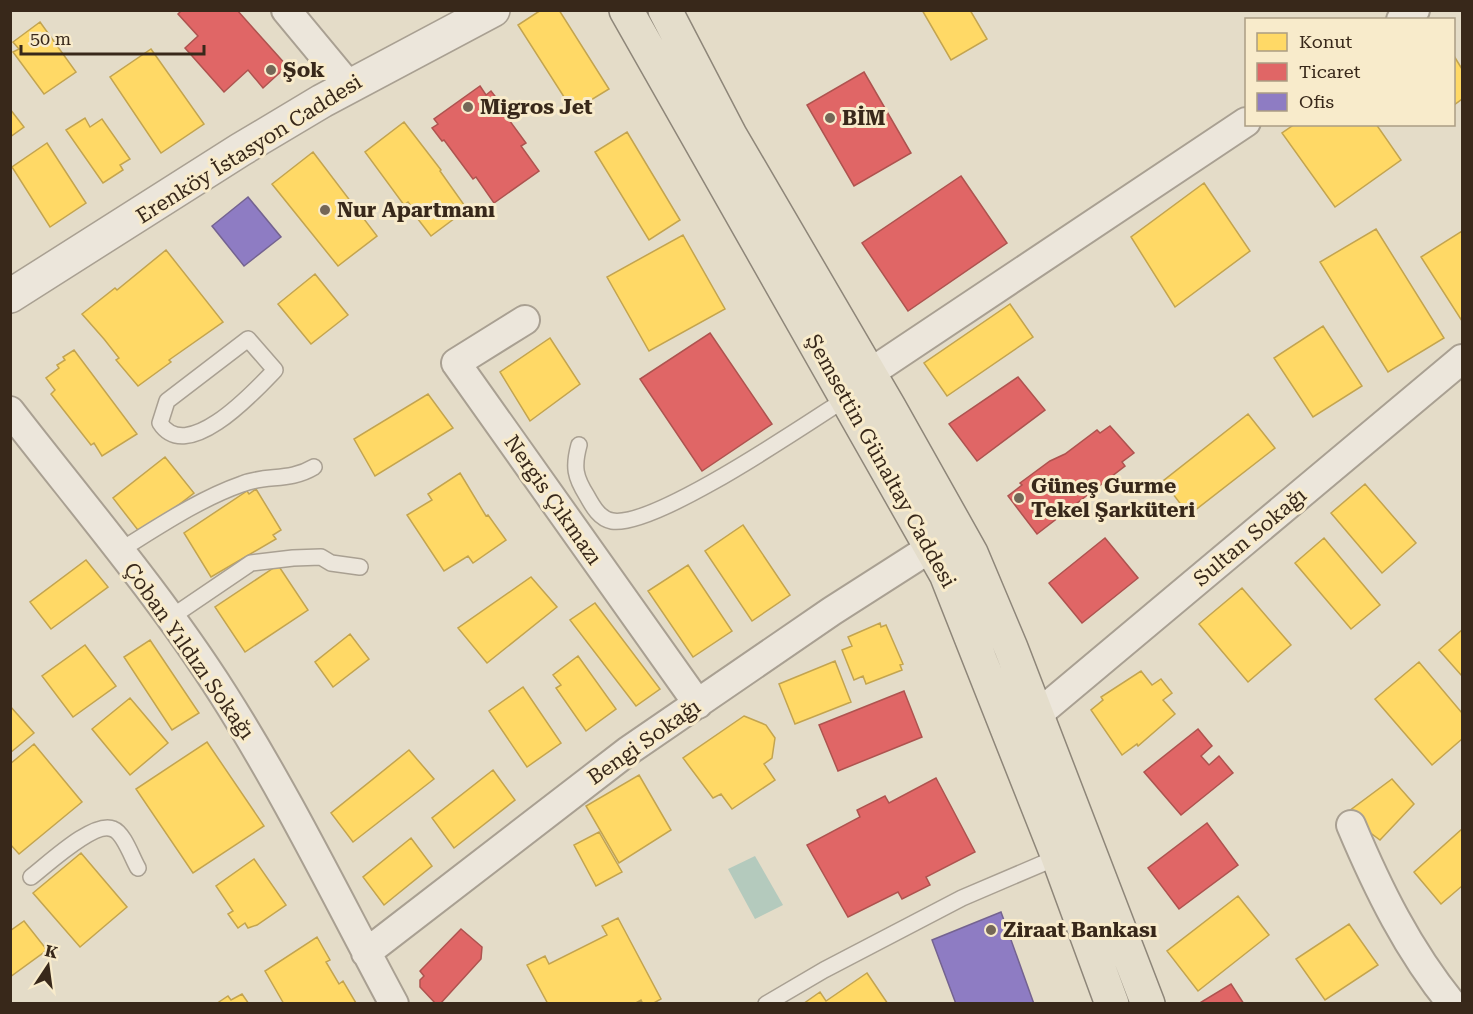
<svg xmlns="http://www.w3.org/2000/svg" width="1473" height="1014" font-family="'Roboto Serif',serif">
<rect width="100%" height="100%" fill="#e4dcc8"/>
<!-- water -->
<path fill="#b4cabd" d="M 755,856 L 783,905 L 755,919 L 728,869 Z"/>
<!-- homes -->
<path fill="#ffd966" stroke="#c3a44f" stroke-width="1.5" d="M 541,10 L 559,10 L 609,89 L 573,111 L 518,25 Z
M 922,10 L 970,10 L 987,39 L 951,60 Z
M 40,22 L 76,72 L 44,94 L 13,52 L 19,49 L 13,42 Z
M 151,49 L 204,124 L 161,153 L 110,77 Z
M 1454,56 L 1462,69 L 1462,99 L 1454,105 Z
M 10,109 L 24,127 L 10,137 Z
M 85,118 L 90,127 L 102,119 L 130,159 L 120,165 L 123,170 L 103,183 L 66,130 Z
M 404,122 L 441,170 L 440,171 L 467,209 L 431,236 L 414,214 L 416,212 L 408,202 L 404,205 L 365,152 Z
M 1295,124 L 1376,124 L 1401,160 L 1335,207 L 1282,133 Z
M 627,132 L 680,220 L 649,240 L 595,152 Z
M 47,143 L 86,203 L 50,227 L 12,167 Z
M 313,152 L 377,236 L 338,266 L 272,184 Z
M 1204,183 L 1250,251 L 1175,307 L 1131,237 Z
M 1376,229 L 1444,338 L 1388,372 L 1320,262 Z
M 1462,231 L 1462,321 L 1421,257 Z
M 683,235 L 725,309 L 649,351 L 607,277 Z
M 166,250 L 223,322 L 169,360 L 171,362 L 138,386 L 116,360 L 119,358 L 104,339 L 82,314 L 115,288 L 117,290 Z
M 315,274 L 348,315 L 311,344 L 278,304 Z
M 1010,304 L 1033,337 L 947,396 L 924,363 Z
M 1323,326 L 1362,386 L 1313,417 L 1274,358 Z
M 550,338 L 580,384 L 530,421 L 500,372 Z
M 74,350 L 137,434 L 102,456 L 94,443 L 91,445 L 51,394 L 55,390 L 46,378 L 59,368 L 57,365 L 65,360 L 63,357 Z
M 428,394 L 453,428 L 375,476 L 354,439 Z
M 1248,414 L 1275,448 L 1189,515 L 1163,481 Z
M 165,457 L 194,493 L 141,534 L 113,498 Z
M 460,473 L 486,516 L 488,515 L 506,540 L 473,563 L 468,556 L 444,571 L 407,515 L 432,500 L 428,494 Z
M 1365,484 L 1416,543 L 1382,573 L 1331,513 Z
M 256,489 L 281,530 L 273,535 L 276,539 L 211,577 L 184,533 L 247,491 L 249,494 Z
M 743,525 L 790,595 L 752,621 L 705,551 Z
M 1324,538 L 1380,605 L 1351,629 L 1295,563 Z
M 86,560 L 108,587 L 51,629 L 30,602 Z
M 278,565 L 308,610 L 245,652 L 215,607 Z
M 688,565 L 732,631 L 693,657 L 648,591 Z
M 531,577 L 557,607 L 487,663 L 458,628 Z
M 1242,588 L 1291,645 L 1248,682 L 1199,624 Z
M 595,603 L 660,689 L 636,706 L 570,620 Z
M 880,623 L 881,627 L 886,625 L 903,664 L 900,665 L 902,670 L 866,684 L 863,676 L 854,680 L 842,650 L 852,646 L 848,637 Z
M 1462,630 L 1462,676 L 1439,650 Z
M 350,634 L 369,659 L 333,687 L 315,662 Z
M 150,640 L 199,713 L 172,730 L 124,657 Z
M 85,645 L 116,686 L 73,717 L 42,676 Z
M 578,656 L 616,709 L 586,731 L 556,688 L 561,685 L 553,675 Z
M 835,661 L 851,702 L 795,724 L 779,684 Z
M 1419,662 L 1462,713 L 1462,739 L 1432,765 L 1375,699 Z
M 1141,671 L 1152,685 L 1161,679 L 1172,693 L 1163,700 L 1175,714 L 1138,746 L 1137,744 L 1122,755 L 1091,710 L 1103,700 L 1101,697 Z
M 523,687 L 561,743 L 527,767 L 489,711 Z
M 130,698 L 168,743 L 130,775 L 92,729 Z
M 10,706 L 34,733 L 10,753 Z
M 744,716 L 766,725 L 775,738 L 772,758 L 764,764 L 775,780 L 732,809 L 721,794 L 713,798 L 683,758 Z
M 207,742 L 264,826 L 193,873 L 136,789 Z
M 34,744 L 82,802 L 19,854 L 10,844 L 10,764 Z
M 409,750 L 434,779 L 353,842 L 331,813 Z
M 493,770 L 515,800 L 454,848 L 432,818 Z
M 639,775 L 671,830 L 619,863 L 586,806 Z
M 1392,779 L 1414,804 L 1380,840 L 1345,814 Z
M 1462,829 L 1462,886 L 1441,904 L 1414,872 Z
M 599,832 L 622,872 L 596,886 L 574,845 Z
M 411,838 L 432,866 L 384,905 L 363,877 Z
M 81,853 L 127,907 L 80,947 L 33,893 Z
M 254,859 L 286,905 L 257,925 L 248,928 L 245,923 L 238,928 L 228,914 L 233,911 L 216,886 Z
M 1238,896 L 1269,935 L 1198,991 L 1167,951 Z
M 618,918 L 661,999 L 652,1004 L 643,1004 L 641,1000 L 634,1004 L 548,1004 L 527,965 L 545,956 L 549,964 L 607,935 L 602,926 Z
M 24,921 L 47,950 L 10,977 L 10,931 Z
M 1349,924 L 1378,965 L 1325,1000 L 1296,959 Z
M 317,937 L 330,960 L 326,962 L 339,984 L 343,981 L 356,1003 L 284,1004 L 265,971 Z
M 867,973 L 888,1004 L 803,1004 L 820,992 L 826,1001 Z
M 242,994 L 249,1004 L 216,1004 L 228,996 L 231,1000 Z"/>
<!-- shops -->
<path fill="#e06666" stroke="#ae534f" stroke-width="1.5" d="M 182,10 L 237,10 L 287,66 L 263,88 L 248,70 L 224,92 L 185,48 L 198,36 L 178,14 Z
M 864,72 L 911,153 L 854,186 L 807,105 Z
M 480,86 L 486,95 L 491,91 L 498,100 L 496,102 L 526,143 L 521,146 L 539,171 L 494,203 L 476,177 L 473,179 L 444,140 L 442,141 L 432,128 L 438,124 L 434,119 Z
M 961,176 L 1007,243 L 908,311 L 862,243 Z
M 710,333 L 772,424 L 702,471 L 640,379 Z
M 1018,377 L 1045,410 L 977,461 L 949,424 Z
M 1110,426 L 1134,453 L 1122,462 L 1125,466 L 1037,534 L 1008,496 L 1022,485 L 1020,483 L 1050,461 L 1065,454 L 1097,430 L 1100,433 Z
M 1105,538 L 1138,578 L 1082,623 L 1049,583 Z
M 904,691 L 922,737 L 838,771 L 819,725 Z
M 1198,729 L 1212,746 L 1201,756 L 1209,765 L 1219,756 L 1233,773 L 1181,815 L 1144,772 Z
M 936,778 L 975,852 L 926,877 L 930,885 L 902,899 L 898,892 L 848,917 L 807,845 L 860,817 L 857,810 L 885,796 L 889,803 Z
M 1207,823 L 1238,865 L 1179,909 L 1148,868 Z
M 461,929 L 482,947 L 481,959 L 440,1004 L 436,1004 L 420,987 L 420,980 L 424,976 L 420,971 Z
M 1231,984 L 1244,1004 L 1198,1004 Z"/>
<!-- offices -->
<path fill="#8e7cc3" stroke="#746390" stroke-width="1.5" d="M 248,197 L 281,237 L 244,266 L 212,226 Z
M 1001,912 L 1034,1004 L 956,1004 L 932,940 Z"/>
<g fill="none" stroke-linecap="round" stroke-linejoin="round">
<defs>
<path id="service" d="M 248,339 L 275,370 C 254,392 187,465 160,423 L 167,401 Z
M 579,445 C 573,467 575,477 587,496 C 593,507 600,519 612,521 C 655,528 806,424 847,398
M 119,551 C 158,527 199,499 242,484 C 267,474 289,482 314,467
M 170,618 L 251,563 L 293,558 L 321,557 L 331,563 L 360,567
M 31,877 C 47,865 94,820 113,829 C 124,833 132,858 138,868
M 766,1004 L 824,970 L 962,898 L 1058,857"/>
<path id="minor" d="M 286,10 L 349,86
M 1401,20 L 1415,10
M 525,320 L 456,363 L 698,704
M 870,373 L 1246,122
M 10,411 C 82,504 160,595 223,694 C 286,793 338,900 394,1004
M 1037,715 L 1462,359
M 1351,825 C 1378,889 1408,950 1452,1004
M 366,953 L 628,751 L 832,611 L 932,547"/>
<path id="tertiary" d="M 10,296 L 240,150 L 322,101 L 493,10"/>
<path id="primary" d="M 626,10 L 946,574 L 1058,857 L 1112,1004
M 665,10 L 730,135 L 889,407 L 971,553 L 1011,648 L 1148,1004"/>
</defs>
<!-- service casing -->
<use href="#service" stroke="#a9a092" stroke-width="18"/>
<!-- minor casing -->
<use href="#minor" stroke="#a9a092" stroke-width="32"/>
<!-- tertiary casing -->
<use href="#tertiary" stroke="#a9a092" stroke-width="36"/>
<!-- primary casing -->
<use href="#primary" stroke="#8e8679" stroke-width="36"/>
<!-- service -->
<use href="#service" stroke="#ece6db" stroke-width="15"/>
<!-- minor -->
<use href="#minor" stroke="#ece6db" stroke-width="28"/>
<!-- tertiary -->
<use href="#tertiary" stroke="#ece6db" stroke-width="33"/>
<!-- primary -->
<use href="#primary" stroke="#e4ddcb" stroke-width="33"/>
</g>
<!-- markers -->
<g fill="#746757" stroke="#f8ebcb" stroke-width="2">
<circle cx="271" cy="70" r="6"/>
<circle cx="468" cy="107" r="6"/>
<circle cx="830" cy="118" r="6"/>
<circle cx="325" cy="210" r="6"/>
<circle cx="1019" cy="498" r="6"/>
<circle cx="991" cy="930" r="6"/>
</g>
<g text-anchor="middle" stroke-width="6" stroke-linejoin="round" paint-order="stroke">
<!-- poi labels -->
<g font-size="21" font-weight="bold" fill="#38281a" stroke="#f8ebcb" text-anchor="start">
<text x="283" y="77">Şok</text>
<text x="480" y="114">Migros Jet</text>
<text x="842" y="125">BİM</text>
<text x="337" y="217">Nur Apartmanı</text>
<text x="1031" y="493">Güneş Gurme<tspan x="1031" dy="24">Tekel Şarküteri</tspan></text>
<text x="1003" y="937">Ziraat Bankası</text>
</g>
<!-- street labels -->
<g font-size="21" fill="#38281a" stroke="#f8ebcb">
<text transform="translate(249 149) rotate(-32)" y="7">Erenköy İstasyon Caddesi</text>
<text transform="translate(881 461) rotate(61)" y="7">Şemsettin Günaltay Caddesi</text>
<text transform="translate(553 500) rotate(55)" y="7">Nergis Çıkmazı</text>
<text transform="translate(1250 537) rotate(-40)" y="7">Sultan Sokağı</text>
<text transform="translate(189 651) rotate(55)" y="7">Çoban Yıldızı Sokağı</text>
<text transform="translate(644 742) rotate(-35)" y="7">Bengi Sokağı</text>
</g>
</g>
<!-- border -->
<rect width="1473" height="1014" fill="none" stroke="#38281a" stroke-width="24"/>
<!-- legend -->
<rect x="1245" y="18" width="210" height="108" fill="#f8ebcb" stroke="#ab9d84" stroke-width="1.5"/>
<rect x="1257" y="33" width="30" height="18" fill="#ffd966" stroke="#ab9d84" stroke-width="1.5"/>
<text x="1299" y="48" font-size="18" fill="#38281a">Konut</text>
<rect x="1257" y="63" width="30" height="18" fill="#e06666" stroke="#ab9d84" stroke-width="1.5"/>
<text x="1299" y="78" font-size="18" fill="#38281a">Ticaret</text>
<rect x="1257" y="93" width="30" height="18" fill="#8e7cc3" stroke="#ab9d84" stroke-width="1.5"/>
<text x="1299" y="108" font-size="18" fill="#38281a">Ofis</text>
<!-- north arrow -->
<g transform="translate(48 966) rotate(13)" stroke="#f8ebcb" stroke-width="4.5" paint-order="stroke">
<path d="M0-4.5L10 22L0 15L-10 22Z" fill="#38281a"/>
<text y="-9" font-size="16" font-weight="bold" text-anchor="middle" fill="#38281a">K</text>
</g>
<!-- scale -->
<path d="M21 45v9h183v-9" fill="none" stroke="#38281a" stroke-width="3"/>
<text x="30" y="45" font-size="18" fill="#38281a" stroke="#f8ebcb" stroke-width="4.5" paint-order="stroke">50 m</text>
</svg>
